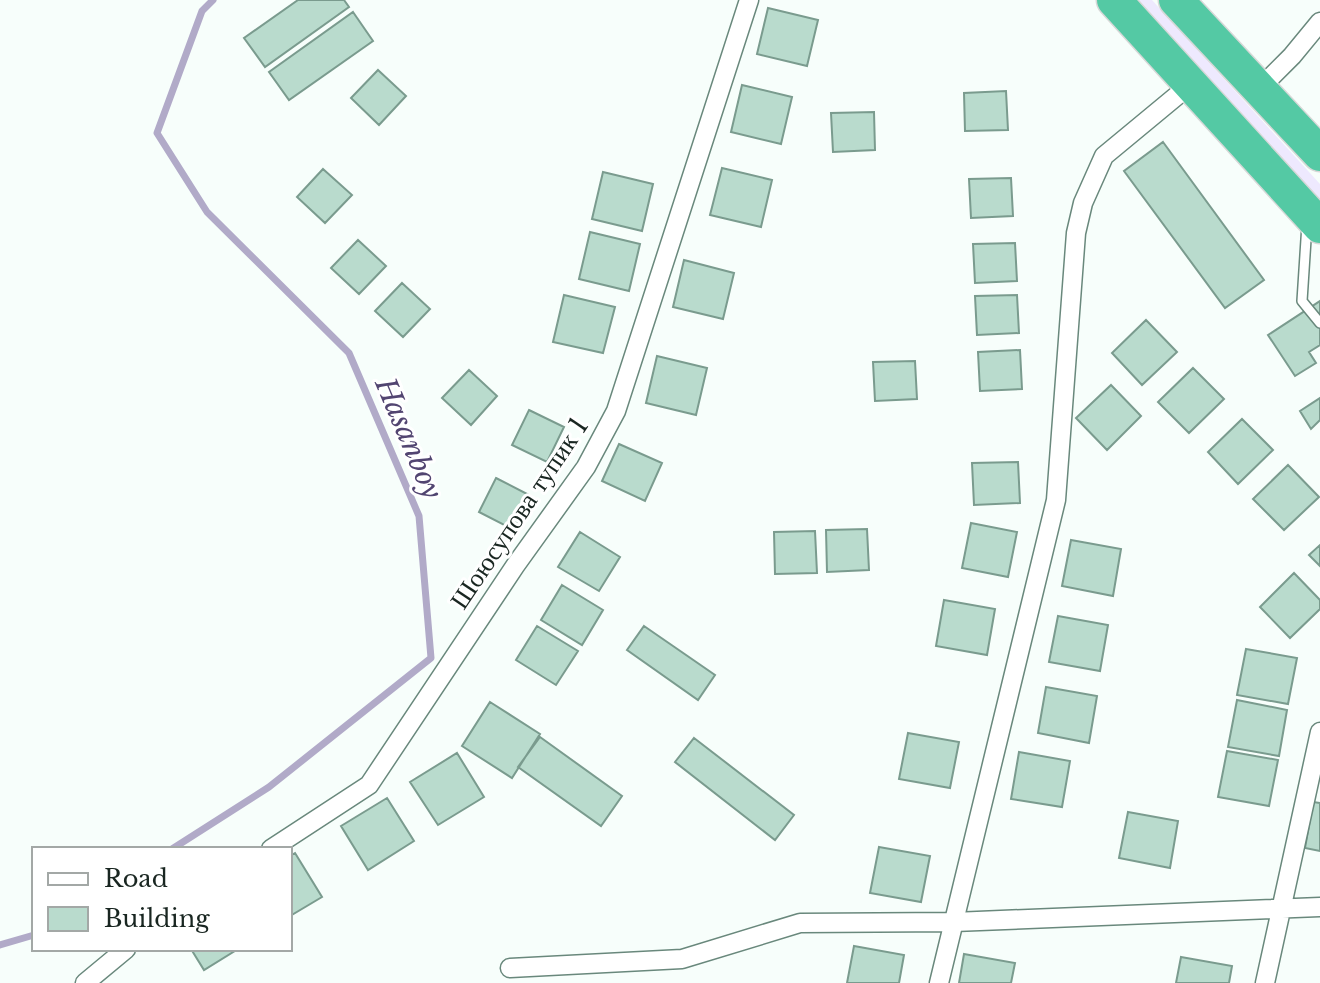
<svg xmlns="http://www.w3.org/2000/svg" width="1320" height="983" font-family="'Libre Baskerville',serif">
<rect width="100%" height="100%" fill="#f7fefb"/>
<!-- green -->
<path fill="#eee9fe" d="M 1133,0 L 1152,0 L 1320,184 L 1320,204 Z"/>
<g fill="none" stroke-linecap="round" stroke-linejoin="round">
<!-- stream -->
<path stroke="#b1aac8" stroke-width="7" d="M 172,849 L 269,787 L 431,658 L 419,516 L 349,353 L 207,212 L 157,133 L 202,11 L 213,0
M 0,945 L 34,935"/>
</g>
<!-- building -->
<path fill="#b9dbcd" stroke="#7a9b8e" stroke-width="2" d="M 298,0 L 344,0 L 349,7 L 265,67 L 244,38 Z
M 768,8 L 818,20 L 807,66 L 757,54 Z
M 353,12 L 373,41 L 289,100 L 269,72 Z
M 378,70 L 406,96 L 379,125 L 351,98 Z
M 742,85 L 792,97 L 781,144 L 731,132 Z
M 1006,91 L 1008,130 L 965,131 L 964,93 Z
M 874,112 L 875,150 L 833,152 L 831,113 Z
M 1163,142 L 1264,280 L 1225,308 L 1124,171 Z
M 722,168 L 772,180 L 761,227 L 710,215 Z
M 323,169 L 352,195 L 325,223 L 297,197 Z
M 603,172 L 653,184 L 642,231 L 592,219 Z
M 1011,178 L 1013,216 L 971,218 L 969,179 Z
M 590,232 L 640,244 L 629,291 L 579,279 Z
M 358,240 L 386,266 L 359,294 L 331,268 Z
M 1015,243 L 1017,281 L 975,283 L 973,244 Z
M 684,260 L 734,273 L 723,319 L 673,307 Z
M 402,283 L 430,309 L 403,337 L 375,311 Z
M 564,295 L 615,307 L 603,353 L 553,342 Z
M 1017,295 L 1019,333 L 977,335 L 975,296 Z
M 1320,301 L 1320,345 L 1309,352 L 1316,363 L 1295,376 L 1268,335 Z
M 1146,320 L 1177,352 L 1142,385 L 1112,353 Z
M 1020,350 L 1022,389 L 980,391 L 978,352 Z
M 657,356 L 707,368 L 696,415 L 646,403 Z
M 915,361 L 917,399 L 875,401 L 873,362 Z
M 1193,368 L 1224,399 L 1189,433 L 1158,402 Z
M 469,370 L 497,396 L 471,425 L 442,398 Z
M 1111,385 L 1141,416 L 1107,450 L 1076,418 Z
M 1320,398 L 1320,420 L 1311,429 L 1300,411 Z
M 529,410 L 564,427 L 547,462 L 512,445 Z
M 1242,419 L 1273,450 L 1238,484 L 1208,452 Z
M 619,444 L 662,463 L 645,501 L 602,481 Z
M 1018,462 L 1020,503 L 974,505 L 972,463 Z
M 1288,465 L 1319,497 L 1284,530 L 1253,499 Z
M 496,478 L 531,496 L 514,530 L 479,512 Z
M 971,523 L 1017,532 L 1008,577 L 962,568 Z
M 867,529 L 869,570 L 827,572 L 826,530 Z
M 815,531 L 817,573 L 775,574 L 774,532 Z
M 580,532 L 620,557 L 599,591 L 558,567 Z
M 1071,540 L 1121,549 L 1113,596 L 1062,586 Z
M 1320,545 L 1320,566 L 1309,555 Z
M 1294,573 L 1320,600 L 1320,609 L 1290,638 L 1260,607 Z
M 562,585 L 603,610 L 582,645 L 541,620 Z
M 944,600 L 995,609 L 987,655 L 936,646 Z
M 1058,616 L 1108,625 L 1100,671 L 1049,662 Z
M 537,626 L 578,651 L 556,685 L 516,660 Z
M 644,626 L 715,675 L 698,700 L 627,650 Z
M 1246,649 L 1297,658 L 1288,704 L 1237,695 Z
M 1046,687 L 1097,696 L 1089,743 L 1038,733 Z
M 1237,700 L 1287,710 L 1279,756 L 1228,747 Z
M 490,702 L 540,734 L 512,778 L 462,746 Z
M 908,733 L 959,742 L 950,788 L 899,779 Z
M 540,737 L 622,796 L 601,826 L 518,767 Z
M 694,738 L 794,815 L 775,840 L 675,762 Z
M 1227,751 L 1278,760 L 1269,806 L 1218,797 Z
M 1019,752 L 1070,761 L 1062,807 L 1011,799 Z
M 457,753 L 484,797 L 438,825 L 410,782 Z
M 387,798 L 414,841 L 368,870 L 341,826 Z
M 1313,802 L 1320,803 L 1320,851 L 1305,848 Z
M 1128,812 L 1178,821 L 1170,868 L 1119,858 Z
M 879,847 L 930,856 L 921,902 L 870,893 Z
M 295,853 L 322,897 L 290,916 L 290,856 Z
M 854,946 L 904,955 L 899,983 L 847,983 Z
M 191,949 L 238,949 L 204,970 Z
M 964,954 L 1015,963 L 1011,983 L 959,983 Z
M 1181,957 L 1232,966 L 1229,983 L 1176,983 Z"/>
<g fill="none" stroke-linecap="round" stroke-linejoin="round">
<defs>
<path id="lane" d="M 1307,224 L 1302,301 L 1320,323"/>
<path id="street" d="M 1259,89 L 1292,56 L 1320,22
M 271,849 L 369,785 L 515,566 L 586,467 L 616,411 L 749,0
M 510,968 L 682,959 L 800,923 L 954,922 L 1320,907
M 85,983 L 126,949
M 939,983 L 1056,500 L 1076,233 L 1083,203 L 1104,156 L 1191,84
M 1265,983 L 1320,732"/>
<path id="highway" d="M 1114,0 L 1320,226
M 1176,0 L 1320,154"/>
</defs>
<!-- lane casing -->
<use href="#lane" stroke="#69887c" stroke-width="12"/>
<!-- street casing -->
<use href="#street" stroke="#69887c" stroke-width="21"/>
<!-- highway casing -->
<use href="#highway" stroke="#d6d8d7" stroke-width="37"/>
<!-- lane -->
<use href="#lane" stroke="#fff" stroke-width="9"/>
<!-- street -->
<use href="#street" stroke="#fff" stroke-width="18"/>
<!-- highway -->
<use href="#highway" stroke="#54c9a4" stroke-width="34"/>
</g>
<g text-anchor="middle" stroke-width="6" stroke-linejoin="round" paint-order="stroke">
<!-- street labels -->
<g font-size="26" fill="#192621" stroke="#fff">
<text transform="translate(519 513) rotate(-56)" y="9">Шоюсупова тупик 1</text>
</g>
<!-- water labels -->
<g font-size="28" font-style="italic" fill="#524571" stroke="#fff">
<text transform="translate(409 438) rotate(67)" y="10">Hasanboy</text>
</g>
</g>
<!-- legend -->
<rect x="32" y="847" width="260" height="104" fill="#ffffff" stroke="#a3a8a6" stroke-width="2"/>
<rect x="48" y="873" width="40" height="12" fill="#ffffff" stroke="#a3a8a6" stroke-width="2"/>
<text x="104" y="887" font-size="24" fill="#192621">Road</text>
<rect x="48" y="907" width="40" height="24" fill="#b9dbcd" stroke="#a3a8a6" stroke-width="2"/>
<text x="104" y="927" font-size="24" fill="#192621">Building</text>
</svg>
